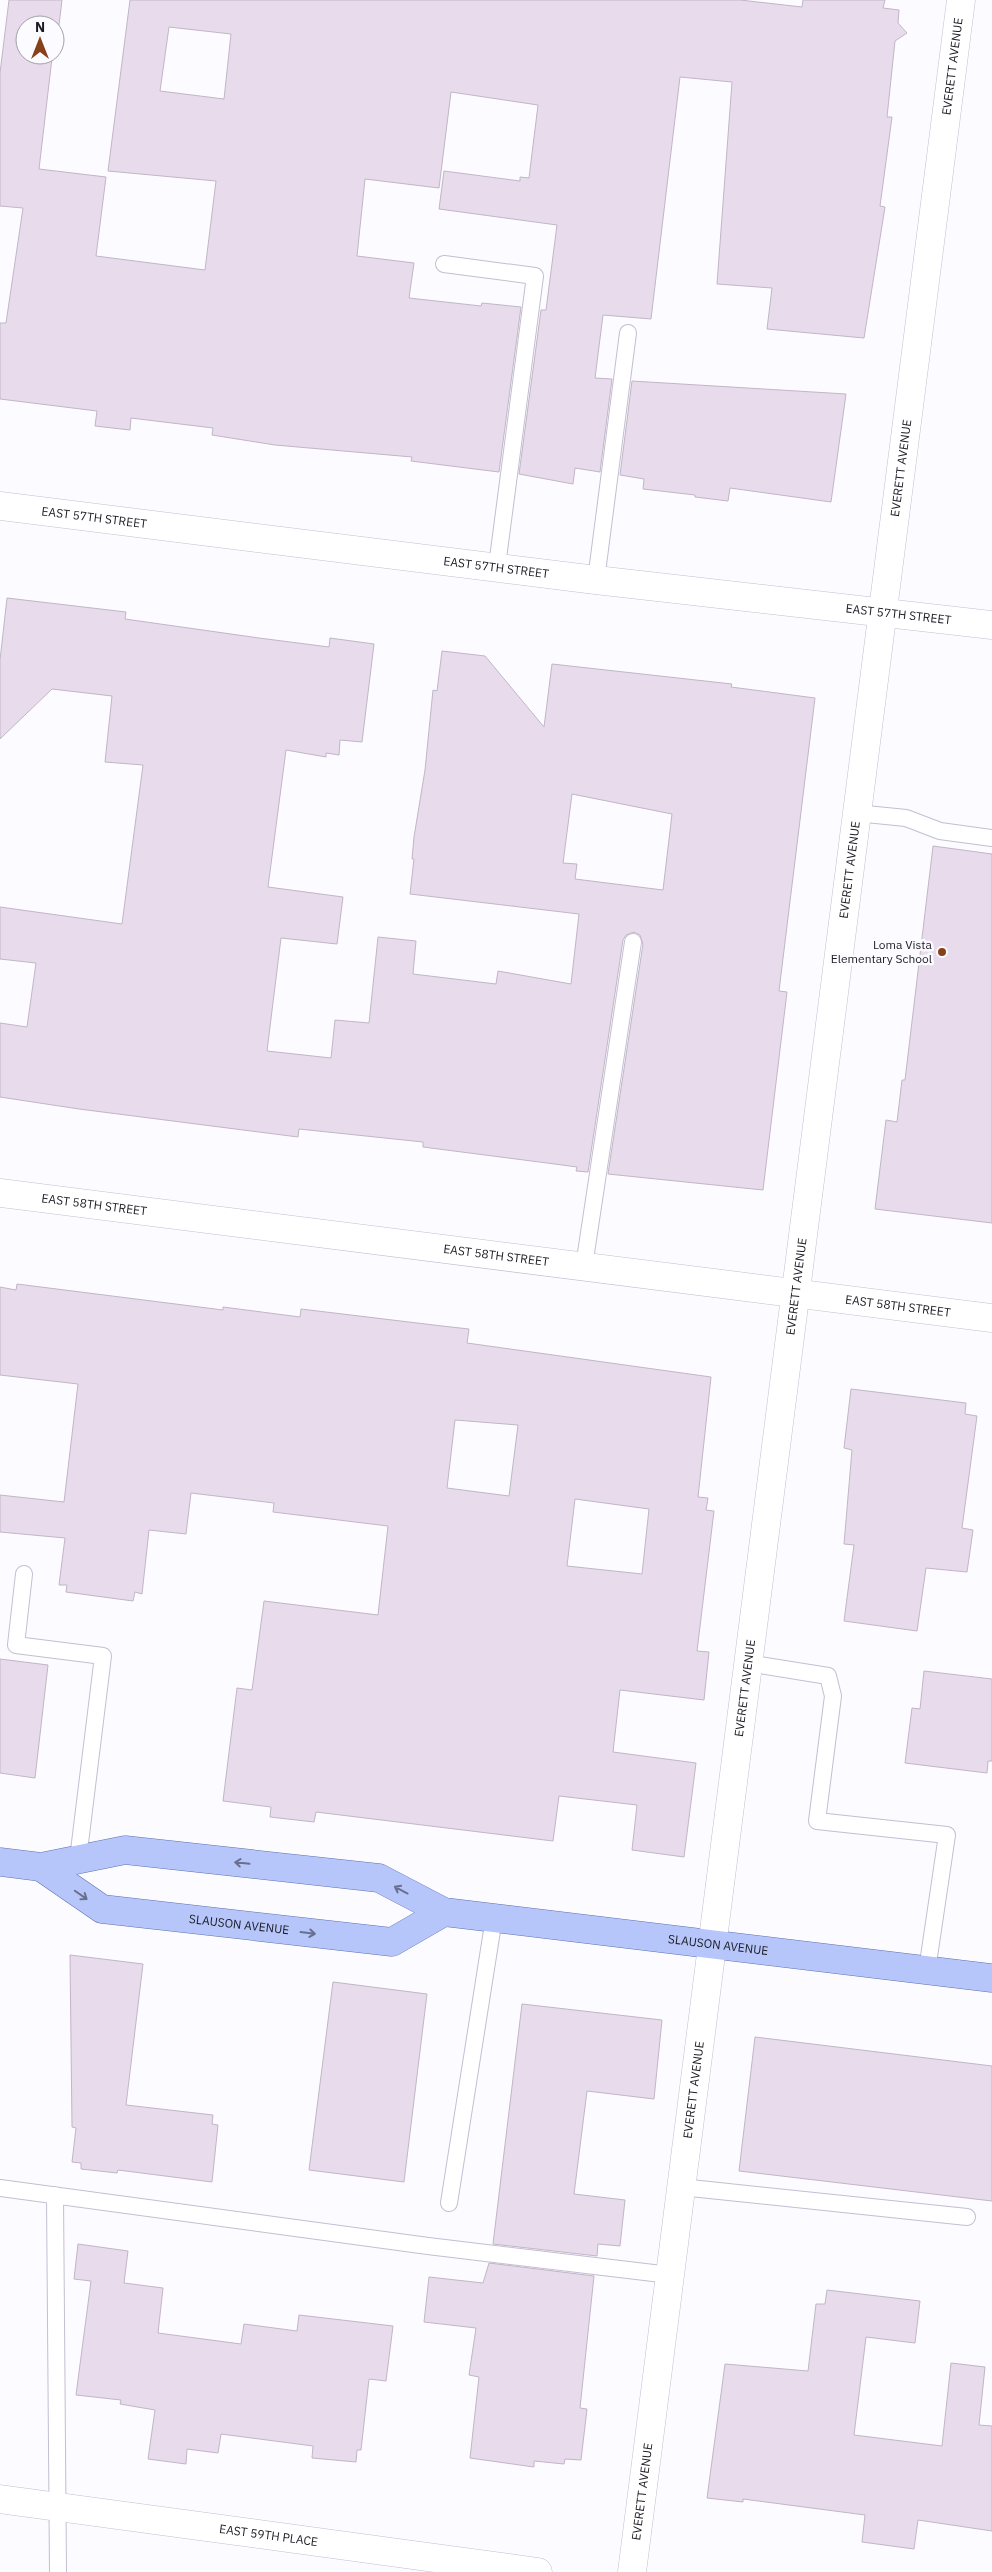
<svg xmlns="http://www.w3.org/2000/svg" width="992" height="2572" font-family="'IBM Plex Sans',sans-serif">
<rect width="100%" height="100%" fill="#fcfbff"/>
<!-- building -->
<path fill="#e7dbec" stroke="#c1b6c6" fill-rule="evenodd" d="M 9,0 L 62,0 L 55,58 L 52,58 L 39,169 L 106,177 L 96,256 L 205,270 L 216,181 L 108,171 L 130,0 L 740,0 L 802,7 L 803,0 L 885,0 L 883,8 L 899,10 L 898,23 L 907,33 L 895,41 L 887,117 L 892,117 L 880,206 L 885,207 L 864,338 L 767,329 L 772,288 L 717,284 L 732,82 L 680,77 L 651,319 L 603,315 L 595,378 L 612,379 L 600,472 L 575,468 L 573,484 L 519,474 L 541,310 L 546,310 L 557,225 L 439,209 L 444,171 L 520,181 L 520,177 L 529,178 L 538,105 L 451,92 L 439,188 L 365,179 L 357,256 L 414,263 L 409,298 L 481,306 L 482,303 L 521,307 L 499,472 L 411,461 L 412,457 L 275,445 L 212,435 L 213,428 L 131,418 L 130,430 L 95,426 L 97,411 L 0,399 L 0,323 L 6,323 L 23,208 L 0,206 L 0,73 ZM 25,25 L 55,25 L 55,55 L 25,55 ZM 169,27 L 231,34 L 224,99 L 160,91 Z
M 632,381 L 846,394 L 831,502 L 730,488 L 728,501 L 695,497 L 695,495 L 643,489 L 644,479 L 620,475 Z
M 7,598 L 126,612 L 125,619 L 259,638 L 329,647 L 330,638 L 374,644 L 362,742 L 340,740 L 339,755 L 326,753 L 326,757 L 286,750 L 268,887 L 343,897 L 337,944 L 281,938 L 267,1051 L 331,1058 L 335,1020 L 369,1023 L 378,937 L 416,941 L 413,974 L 496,984 L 498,971 L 571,984 L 579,914 L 410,894 L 414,859 L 412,859 L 414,837 L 425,770 L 433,690 L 437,691 L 442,651 L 485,656 L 544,727 L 552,664 L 732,684 L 731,687 L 815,698 L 779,991 L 787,992 L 763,1190 L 608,1174 L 643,944 L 640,935 L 634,932 L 626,935 L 623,940 L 588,1172 L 576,1171 L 577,1167 L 547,1163 L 423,1147 L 423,1142 L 299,1129 L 298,1137 L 79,1109 L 0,1097 L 0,1023 L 27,1027 L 36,963 L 0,959 L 0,907 L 122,924 L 143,765 L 105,762 L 112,696 L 52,689 L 0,739 L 0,660 ZM 572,794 L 672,814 L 663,890 L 575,879 L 577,864 L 563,863 Z
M 933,846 L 992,854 L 992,1223 L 875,1209 L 886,1120 L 897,1122 L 902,1080 L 905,1080 Z
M 17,1284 L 223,1310 L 223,1307 L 300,1317 L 301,1309 L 442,1326 L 469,1329 L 467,1343 L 711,1377 L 698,1497 L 708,1498 L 706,1510 L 714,1511 L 697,1651 L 709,1652 L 704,1700 L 620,1690 L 613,1752 L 696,1763 L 684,1857 L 632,1850 L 637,1805 L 559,1796 L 553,1841 L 316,1812 L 314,1822 L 270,1817 L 271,1807 L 223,1801 L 237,1688 L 252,1690 L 264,1601 L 378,1615 L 388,1526 L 273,1512 L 274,1503 L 191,1493 L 186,1534 L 149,1530 L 142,1594 L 135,1592 L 133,1601 L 66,1592 L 67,1585 L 59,1585 L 65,1538 L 0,1532 L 0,1495 L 64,1502 L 78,1384 L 0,1375 L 0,1287 L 16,1290 ZM 455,1420 L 518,1425 L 509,1496 L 447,1488 ZM 575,1499 L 649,1509 L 642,1574 L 567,1566 Z
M 851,1389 L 966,1403 L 965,1414 L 977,1416 L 962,1528 L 973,1530 L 967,1572 L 926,1568 L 917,1631 L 844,1621 L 854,1545 L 844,1544 L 852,1450 L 844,1448 Z
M 0,1659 L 48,1665 L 35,1778 L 0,1773 Z
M 924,1671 L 992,1679 L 992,1761 L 988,1761 L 987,1773 L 905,1763 L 912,1708 L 920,1709 Z
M 70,1955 L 143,1964 L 126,2105 L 213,2115 L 212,2124 L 218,2125 L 212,2182 L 118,2170 L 117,2173 L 81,2169 L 81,2163 L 72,2162 L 76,2128 L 72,2127 Z
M 333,1982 L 427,1994 L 404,2182 L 309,2170 Z
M 522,2004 L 662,2020 L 654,2099 L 587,2091 L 574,2194 L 625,2200 L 620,2246 L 598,2244 L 597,2256 L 493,2244 Z
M 755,2037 L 992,2066 L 992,2201 L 739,2171 Z
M 78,2244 L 128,2251 L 124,2283 L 163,2288 L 158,2333 L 241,2344 L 244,2324 L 297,2331 L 299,2315 L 393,2326 L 386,2381 L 369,2379 L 361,2450 L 357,2450 L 356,2462 L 312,2458 L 313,2446 L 221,2434 L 218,2453 L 187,2449 L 186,2464 L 148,2459 L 155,2410 L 120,2404 L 121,2400 L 76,2395 L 91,2281 L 74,2279 Z
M 489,2263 L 594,2276 L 580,2408 L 587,2409 L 581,2460 L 565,2459 L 564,2464 L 534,2461 L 534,2467 L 470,2458 L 479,2377 L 469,2375 L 476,2328 L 424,2322 L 429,2277 L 483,2283 Z
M 827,2290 L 920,2301 L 915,2343 L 866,2337 L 854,2435 L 942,2446 L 951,2363 L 985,2367 L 979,2425 L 992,2426 L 992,2531 L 918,2520 L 914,2549 L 862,2542 L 865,2515 L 743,2499 L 743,2502 L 707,2498 L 725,2364 L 808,2371 L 816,2304 L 825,2304 Z"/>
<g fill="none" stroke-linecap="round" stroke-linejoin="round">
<defs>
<path id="lane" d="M 444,264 L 535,276 L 497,566
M 596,580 L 628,333
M 856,813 L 906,818 L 940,831 L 992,838
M 584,1266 L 633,942
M 24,1574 L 16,1645 L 103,1656 L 78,1859
M 748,1663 L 828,1676 L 833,1696 L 817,1821 L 947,1835 L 927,1970
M 681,2187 L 967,2217
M 0,2188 L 428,2246 L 670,2275
M 55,2195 L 58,2572
M 449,2203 L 494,1918"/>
<g id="street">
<path id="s1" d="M 0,506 L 596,580 L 992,625"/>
<path id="s2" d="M 0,1193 L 992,1318"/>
<path id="s3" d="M 0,2499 L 538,2572"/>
<path id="s4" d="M 632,2572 L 961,0"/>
</g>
<g id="primary">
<path id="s5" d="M 0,1862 L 41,1867 L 125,1850 L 379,1878 L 444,1912 L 992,1978"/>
<path id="s6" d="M 41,1867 L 102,1909 L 392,1942 L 444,1912"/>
</g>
</defs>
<!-- lane casing -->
<use href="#lane" stroke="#c2bfd2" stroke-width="18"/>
<!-- street casing -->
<use href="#street" stroke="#c2bfd2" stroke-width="29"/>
<!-- primary casing -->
<use href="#primary" stroke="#6171ae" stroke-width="29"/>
<!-- lane -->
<use href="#lane" stroke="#fff" stroke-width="16"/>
<!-- street -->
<use href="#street" stroke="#fff" stroke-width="28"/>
<!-- primary -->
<use href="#primary" stroke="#b6c6fb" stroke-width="28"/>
</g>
<!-- one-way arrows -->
<defs><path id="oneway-shaft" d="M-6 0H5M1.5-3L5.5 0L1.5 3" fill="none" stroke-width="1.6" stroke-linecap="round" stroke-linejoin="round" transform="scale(1.25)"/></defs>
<g stroke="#69708e">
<use href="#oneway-shaft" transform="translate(242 1863) rotate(-174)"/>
<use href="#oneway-shaft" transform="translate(401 1890) rotate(-152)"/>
<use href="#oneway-shaft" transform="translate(81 1895) rotate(35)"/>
<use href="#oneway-shaft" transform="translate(308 1933) rotate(7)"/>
</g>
<!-- markers -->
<circle fill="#86411a" stroke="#fcfbff" stroke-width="2" cx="942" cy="952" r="5"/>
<g text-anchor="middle" stroke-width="5" stroke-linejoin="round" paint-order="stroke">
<!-- street labels -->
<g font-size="12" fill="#1c1b22" stroke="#fcfbff">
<text dy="4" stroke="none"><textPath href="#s4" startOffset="2526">EVERETT AVENUE</textPath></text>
<text dy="4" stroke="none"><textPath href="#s4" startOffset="2121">EVERETT AVENUE</textPath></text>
<text dy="4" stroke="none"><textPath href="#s1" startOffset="95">EAST 57TH STREET</textPath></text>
<text dy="4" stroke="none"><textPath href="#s1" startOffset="500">EAST 57TH STREET</textPath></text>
<text dy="4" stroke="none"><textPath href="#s1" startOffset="905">EAST 57TH STREET</textPath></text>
<text dy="4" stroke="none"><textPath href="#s4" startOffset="1716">EVERETT AVENUE</textPath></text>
<text dy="4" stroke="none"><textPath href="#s2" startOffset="95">EAST 58TH STREET</textPath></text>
<text dy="4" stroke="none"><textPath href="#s2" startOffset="500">EAST 58TH STREET</textPath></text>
<text dy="4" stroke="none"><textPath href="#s4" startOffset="1296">EVERETT AVENUE</textPath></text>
<text dy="4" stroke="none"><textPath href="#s2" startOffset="905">EAST 58TH STREET</textPath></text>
<text dy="4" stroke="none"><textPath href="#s4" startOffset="891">EVERETT AVENUE</textPath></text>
<text dy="4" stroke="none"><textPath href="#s6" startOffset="212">SLAUSON AVENUE</textPath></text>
<text dy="4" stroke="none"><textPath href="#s5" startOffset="732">SLAUSON AVENUE</textPath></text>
<text dy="4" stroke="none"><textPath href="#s4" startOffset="486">EVERETT AVENUE</textPath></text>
<text dy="4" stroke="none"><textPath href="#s4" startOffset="81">EVERETT AVENUE</textPath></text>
<text dy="4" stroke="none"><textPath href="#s3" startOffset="271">EAST 59TH PLACE</textPath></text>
</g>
<!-- poi labels -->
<g font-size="12" fill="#1c1b22" stroke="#fcfbff" text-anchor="end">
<text x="932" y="949">Loma Vista<tspan x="932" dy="14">Elementary School</tspan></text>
</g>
</g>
<!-- north arrow -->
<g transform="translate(40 40)"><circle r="24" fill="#fcfbff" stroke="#a2a1a7"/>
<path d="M0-4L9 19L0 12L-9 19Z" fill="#86411a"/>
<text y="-8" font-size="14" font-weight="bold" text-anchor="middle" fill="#1c1b22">N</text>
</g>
</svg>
